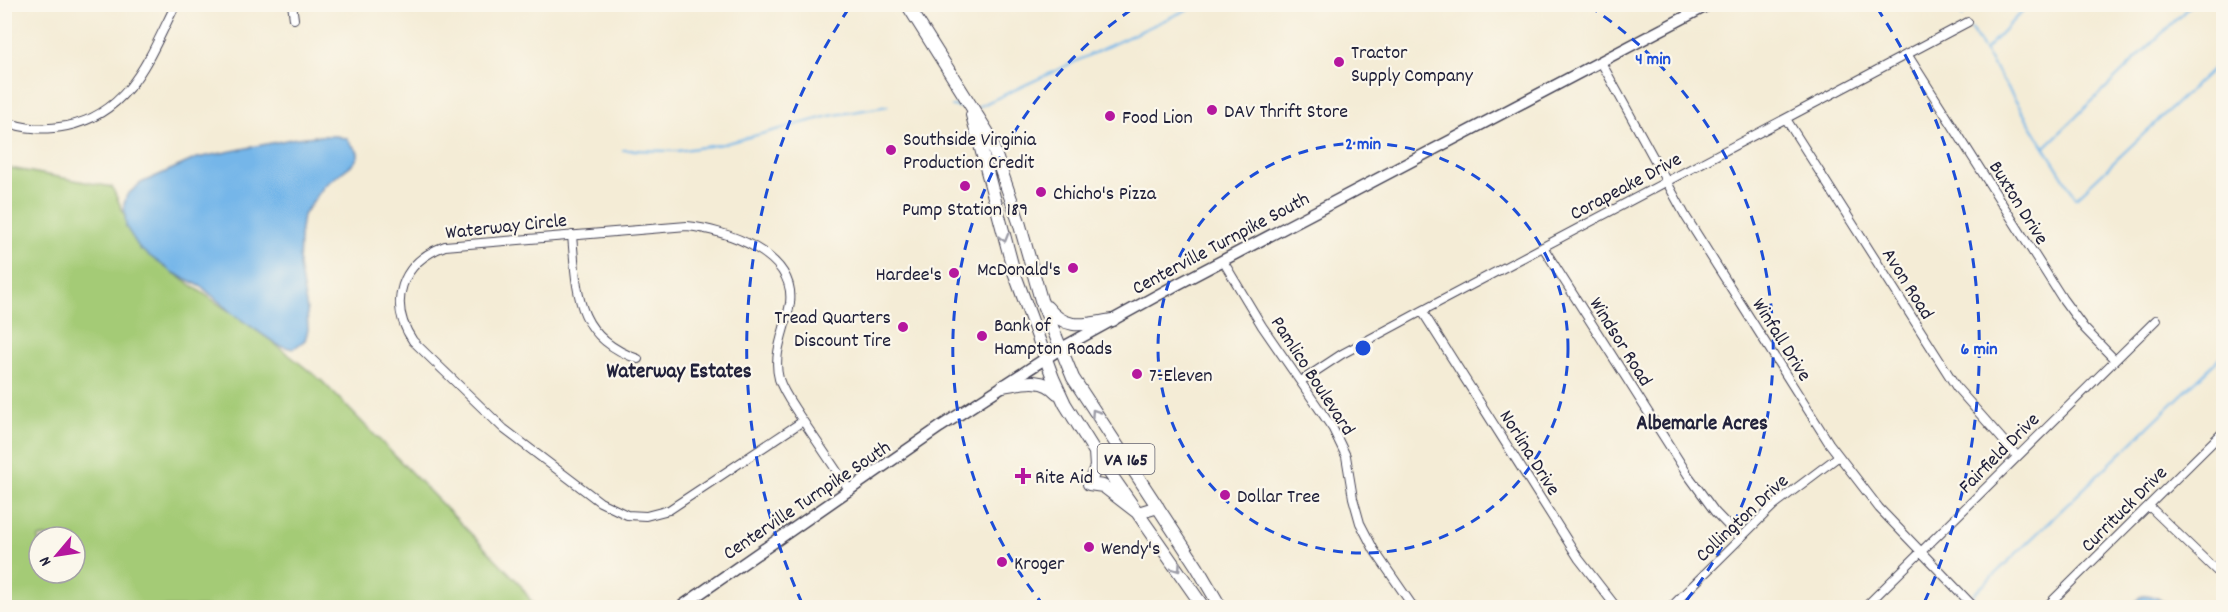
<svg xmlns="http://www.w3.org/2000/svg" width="2228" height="612" font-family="Dekko,sans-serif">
<rect width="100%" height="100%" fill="#fbf7ec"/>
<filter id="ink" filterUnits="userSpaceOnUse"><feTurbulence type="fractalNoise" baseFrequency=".0167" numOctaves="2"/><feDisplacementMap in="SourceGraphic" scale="12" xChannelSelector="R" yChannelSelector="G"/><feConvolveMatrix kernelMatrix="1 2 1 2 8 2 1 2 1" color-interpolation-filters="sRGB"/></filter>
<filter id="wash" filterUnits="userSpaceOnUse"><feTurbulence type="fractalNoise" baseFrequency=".008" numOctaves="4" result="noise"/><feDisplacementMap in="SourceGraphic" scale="24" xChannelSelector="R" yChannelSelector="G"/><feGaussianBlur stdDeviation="1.35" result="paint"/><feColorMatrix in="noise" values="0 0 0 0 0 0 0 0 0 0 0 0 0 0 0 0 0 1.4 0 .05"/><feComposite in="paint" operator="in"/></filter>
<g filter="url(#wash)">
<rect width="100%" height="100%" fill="#f4ecd6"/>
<!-- green -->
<path fill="#a4cb76" stroke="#637658" stroke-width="1.5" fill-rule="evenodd" d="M 4,167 L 112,187 L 140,249 L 270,340 L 322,381 L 519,583 L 535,607 L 5,607 ZM 39,537 L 75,537 L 75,573 L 39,573 Z"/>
<!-- water -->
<path fill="#74b6e9" stroke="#4b6c92" stroke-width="1.5" d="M 317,136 L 337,136 L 347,139 L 358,152 L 358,156 L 354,163 L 325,185 L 303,215 L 300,236 L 299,266 L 307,310 L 308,330 L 305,340 L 293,349 L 278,345 L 233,314 L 202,287 L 172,272 L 140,249 L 126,227 L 124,204 L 127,195 L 141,183 L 197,158 L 296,138 Z
M 2143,595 C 2154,594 2162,601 2170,607 L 2130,607 Z"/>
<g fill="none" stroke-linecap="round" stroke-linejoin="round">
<!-- stream -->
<path stroke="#74b6e9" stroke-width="2" d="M 1955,4 L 1963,17
M 1971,29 L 2076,198 L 2224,58
M 1985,50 L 2029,4
M 952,106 L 962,107
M 978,107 L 1199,4
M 2045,147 L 2192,4
M 623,150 L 677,151 L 723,144 L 829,116 L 888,106
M 1973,595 L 2224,354
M 1960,608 L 1963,605"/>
</g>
</g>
<g filter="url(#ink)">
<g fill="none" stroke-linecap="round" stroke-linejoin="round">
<defs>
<path id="minor" d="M 292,4 L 294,19
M 1907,54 L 2062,298 L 2084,328 L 2115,360
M 1601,62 L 1686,217 L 1829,443 L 1879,508 L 1975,608
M 1786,119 L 1957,388 L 2017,456
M 4,121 C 26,130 45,130 67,126 C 131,113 150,55 176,4
M 572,235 C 577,292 575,337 638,359
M 1543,247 L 1688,475 L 1715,512 L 1740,538
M 1223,261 L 1262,326 L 1333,429 L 1346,456 L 1353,498 L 1360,523 L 1374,550 L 1414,608
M 1422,311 L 1579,559 L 1617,608
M 1301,381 L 1342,354 L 1422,311 L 1968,22
M 803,421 L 669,510 L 646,516 L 627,515 L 600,502 L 504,429 L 413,341 C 387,303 401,262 445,246 L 687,226 C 725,230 796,253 790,303 C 786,329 772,353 779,379 C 783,392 792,404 799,415 C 816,440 833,465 850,491
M 2149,506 L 2224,578
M 1670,608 L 1774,505 L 1839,456
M 1864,608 L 2156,320
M 2045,608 L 2224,431"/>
<path id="major" d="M 679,608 L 940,427 L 1060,349 L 1178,284 L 1710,4"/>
<path id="highway" d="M 907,4 L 988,133 L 1019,222 L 1041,300 L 1073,378 L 1197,567 L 1221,608
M 972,115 L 1014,272 L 1053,378 L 1065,404 L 1095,452 L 1204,608
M 1047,307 C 1067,332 1085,324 1113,320
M 1003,386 C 1022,383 1043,376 1057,393
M 1095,452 L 1096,467 L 1089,484 L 1103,486 L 1138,513 L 1158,507"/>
</defs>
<!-- minor casing -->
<use href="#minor" stroke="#424052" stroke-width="10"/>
<!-- major casing -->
<use href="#major" stroke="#424052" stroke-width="13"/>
<!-- highway casing -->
<use href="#highway" stroke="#424052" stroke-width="14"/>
<!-- minor -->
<use href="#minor" stroke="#fff" stroke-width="8"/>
<!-- major -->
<use href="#major" stroke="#fff" stroke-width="10"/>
<!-- highway -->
<use href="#highway" stroke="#fff" stroke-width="12"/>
</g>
<!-- one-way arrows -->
<defs><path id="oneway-chevron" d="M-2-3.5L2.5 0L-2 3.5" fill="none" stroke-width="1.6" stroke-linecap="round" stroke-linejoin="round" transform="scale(1.5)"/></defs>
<g stroke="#9c9ca7">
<use href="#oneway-chevron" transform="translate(1004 238) rotate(74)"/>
<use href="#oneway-chevron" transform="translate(1095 413) rotate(-124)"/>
<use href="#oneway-chevron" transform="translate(1177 568) rotate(55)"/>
</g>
</g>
<!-- distance rings -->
<g fill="none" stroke="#1d4ed8" stroke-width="3" stroke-dasharray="10 8">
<circle cx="1363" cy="348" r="205"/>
<path d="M1044 606A410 410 0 0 1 1137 6M1589 6A410 410 0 0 1 1682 606"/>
<path d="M802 603A616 616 0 0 1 849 8M1877 8A616 616 0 0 1 1924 603"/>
</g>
<!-- markers -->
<g fill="#b5179e" stroke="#fbf7ec" stroke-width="2">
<circle cx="1339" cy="62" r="6"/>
<circle cx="1212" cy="110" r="6"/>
<circle cx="1110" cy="116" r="6"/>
<circle cx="891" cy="150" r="6"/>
<circle cx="965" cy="186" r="6"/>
<circle cx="1041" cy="192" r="6"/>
<circle cx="1073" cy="268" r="6"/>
<circle cx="954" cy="273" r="6"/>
<circle cx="903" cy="327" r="6"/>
<circle cx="982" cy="336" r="6"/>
<circle cx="1137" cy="374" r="6"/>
<path d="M1020 467h6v6h6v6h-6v6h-6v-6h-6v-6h6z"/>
<circle cx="1225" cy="495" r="6"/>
<circle cx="1089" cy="547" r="6"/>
<circle cx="1002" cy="562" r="6"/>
</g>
<g text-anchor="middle" stroke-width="4.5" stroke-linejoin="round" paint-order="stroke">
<!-- shield labels -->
<rect fill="#fbf7ec" stroke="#636270" stroke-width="1.5" x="1097.5" y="444" width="57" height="30" rx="4.5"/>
<g font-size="18" font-weight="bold" fill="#22223b">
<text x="1126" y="465">VA 165</text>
</g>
<!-- poi labels -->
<g font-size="20" fill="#22223b" stroke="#fbf7ec" text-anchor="start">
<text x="1351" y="58">Tractor<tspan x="1351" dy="23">Supply Company</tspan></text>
<text x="1224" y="117">DAV Thrift Store</text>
<text x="1122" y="123">Food Lion</text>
<text x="903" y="145">Southside Virginia<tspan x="903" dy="23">Production Credit</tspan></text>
<text x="1053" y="199">Chicho's Pizza</text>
<text x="965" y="215" text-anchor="middle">Pump Station 189</text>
<text x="1061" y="275" text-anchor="end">McDonald's</text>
<text x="942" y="280" text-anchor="end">Hardee's</text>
<text x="891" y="323" text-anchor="end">Tread Quarters<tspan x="891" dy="23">Discount Tire</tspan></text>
<text x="994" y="331">Bank of<tspan x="994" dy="23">Hampton Roads</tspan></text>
<text x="1149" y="381">7-Eleven</text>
<text x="1035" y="483">Rite Aid</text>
<text x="1237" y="502">Dollar Tree</text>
<text x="1101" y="554">Wendy's</text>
<text x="1014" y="569">Kroger</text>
</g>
<!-- street labels -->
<g font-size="20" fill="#22223b" stroke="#fbf7ec">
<text transform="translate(1625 185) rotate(-28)" y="7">Corapeake Drive</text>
<text transform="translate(2020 202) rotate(58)" y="7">Buxton Drive</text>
<text transform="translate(506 225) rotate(-6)" y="7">Waterway Circle</text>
<text transform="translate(1220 242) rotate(-28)" y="7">Centerville Turnpike South</text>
<text transform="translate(1909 283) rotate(58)" y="7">Avon Road</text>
<text transform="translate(1783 339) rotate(58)" y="7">Winfall Drive</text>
<text transform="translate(1622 341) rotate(58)" y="7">Windsor Road</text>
<text transform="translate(1314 375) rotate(57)" y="7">Pamlico Boulevard</text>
<text transform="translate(1531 452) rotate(58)" y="7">Norlina Drive</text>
<text transform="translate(1998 452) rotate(-45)" y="7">Fairfield Drive</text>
<text transform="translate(806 499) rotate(-34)" y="7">Centerville Turnpike South</text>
<text transform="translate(2123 508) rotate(-45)" y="7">Currituck Drive</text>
<text transform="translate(1741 517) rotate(-43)" y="7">Collington Drive</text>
</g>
<!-- neighbourhood labels -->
<g font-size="21" font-weight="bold" fill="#22223b" stroke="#fbf7ec">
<text x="679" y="377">Waterway Estates</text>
<text x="1702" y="429">Albemarle Acres</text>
</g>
</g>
<circle cx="1363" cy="348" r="9" fill="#1d4ed8" stroke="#fbf7ec" stroke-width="3"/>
<g font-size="18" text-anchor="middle" font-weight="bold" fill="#1d4ed8" stroke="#fbf7ec" stroke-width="4.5" stroke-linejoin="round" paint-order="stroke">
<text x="1653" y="64">4 min</text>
<text x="1363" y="149">2 min</text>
<text x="1979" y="354">6 min</text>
</g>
<!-- margin -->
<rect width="2228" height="612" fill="none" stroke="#fbf7ec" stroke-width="24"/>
<!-- north arrow -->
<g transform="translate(57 555) rotate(241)"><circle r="28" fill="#fbf7ec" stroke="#a4a2a5" stroke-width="1.5"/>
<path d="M0-4.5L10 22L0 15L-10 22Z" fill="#b5179e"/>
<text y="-9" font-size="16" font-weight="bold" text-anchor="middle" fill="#22223b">N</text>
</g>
</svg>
